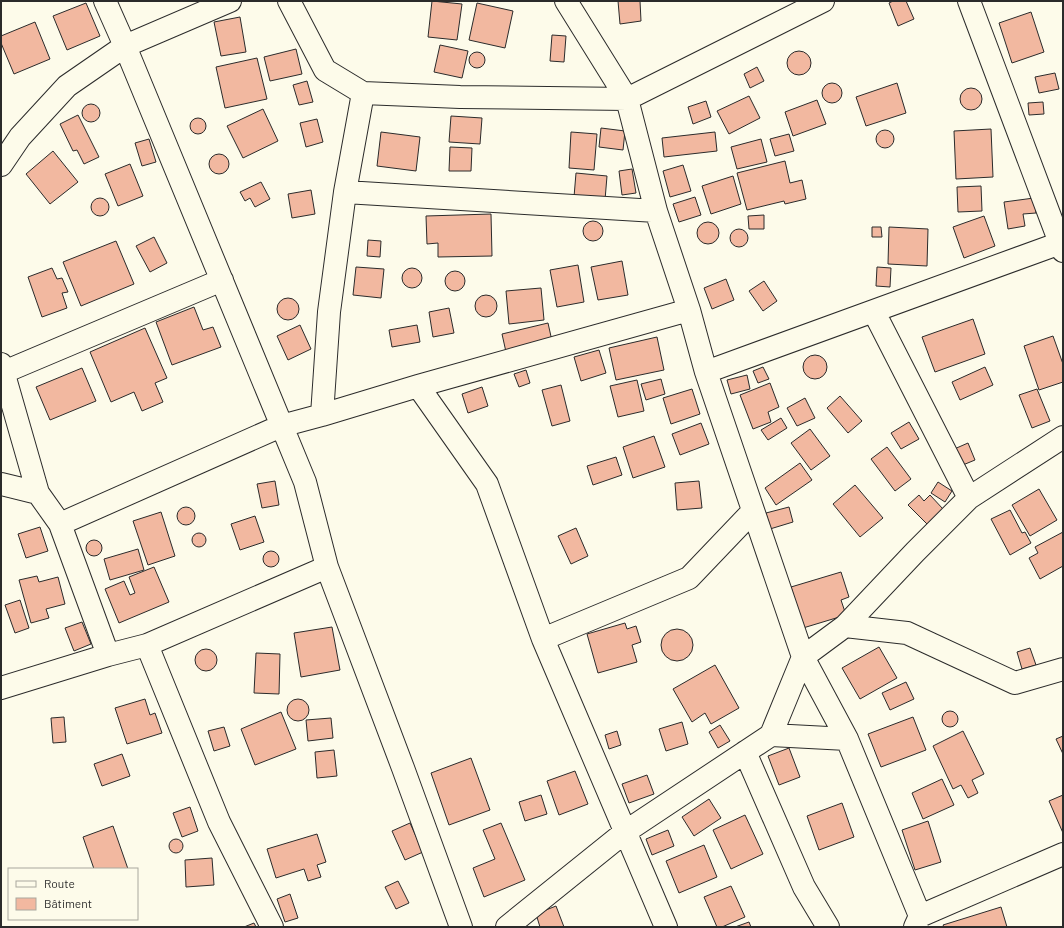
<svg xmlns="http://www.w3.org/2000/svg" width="1064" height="928" font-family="Barlow,sans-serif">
<rect width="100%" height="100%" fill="#fdfbea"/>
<!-- building -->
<path fill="#f2b8a0" stroke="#2b2b2b" d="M 432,1 L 462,4 L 457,40 L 428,37 Z
M 618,1 L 640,1 L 641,21 L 620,24 Z
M 893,1 L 906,1 L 914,19 L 898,26 L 889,3 Z
M 86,3 L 100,36 L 67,50 L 53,16 Z
M 477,3 L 513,11 L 505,48 L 469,40 Z
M 1031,12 L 1044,52 L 1012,63 L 999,23 Z
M 240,17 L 246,52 L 221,56 L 214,22 Z
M 35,22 L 50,59 L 14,74 L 1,43 L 1,36 Z
M 552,35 L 566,36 L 564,62 L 550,61 Z
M 440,45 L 468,51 L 462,78 L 434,72 Z
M 296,49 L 302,74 L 270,81 L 264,57 Z
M787 63a12 12 0 1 1 24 0a12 12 0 1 1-24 0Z
M469 60a8 8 0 1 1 16 0a8 8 0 1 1-16 0Z
M 257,58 L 267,99 L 225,108 L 216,67 Z
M 757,67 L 764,81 L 750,88 L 744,74 Z
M 1055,73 L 1059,89 L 1039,93 L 1035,77 Z
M 307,81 L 313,102 L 299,105 L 293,85 Z
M 897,83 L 906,113 L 866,126 L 856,97 Z
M822 93a10 10 0 1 1 20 0a10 10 0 1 1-20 0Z
M960 99a11 11 0 1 1 22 0a11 11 0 1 1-22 0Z
M 749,96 L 760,118 L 729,134 L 717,111 Z
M 817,100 L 826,124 L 793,136 L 785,112 Z
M 706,101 L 711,117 L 693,124 L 688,107 Z
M 1043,102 L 1044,114 L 1029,115 L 1028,103 Z
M82 113a9 9 0 1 1 18 0a9 9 0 1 1-18 0Z
M 263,109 L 278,141 L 243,158 L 227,126 Z
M 78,115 L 99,157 L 84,164 L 77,150 L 73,151 L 60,124 Z
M 451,116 L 482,118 L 480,144 L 449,142 Z
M190 126a8 8 0 1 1 16 0a8 8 0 1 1-16 0Z
M 317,119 L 323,142 L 306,147 L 300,123 Z
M 601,128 L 625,131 L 623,150 L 599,147 Z
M 991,129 L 993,177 L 956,179 L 954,131 Z
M876 139a9 9 0 1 1 18 0a9 9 0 1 1-18 0Z
M 381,132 L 420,137 L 416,171 L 377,166 Z
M 571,132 L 597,134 L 594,170 L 569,168 Z
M 715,132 L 717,151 L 664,157 L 662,138 Z
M 789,134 L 794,151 L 775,156 L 770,139 Z
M 149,139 L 156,162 L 142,166 L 135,143 Z
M 761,139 L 767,162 L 737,169 L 731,147 Z
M 450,147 L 472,148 L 471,171 L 449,171 Z
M 53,151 L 78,182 L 50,204 L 26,174 Z
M209 164a10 10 0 1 1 20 0a10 10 0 1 1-20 0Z
M 785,161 L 790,183 L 802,180 L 806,199 L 785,204 L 784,201 L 747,210 L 737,173 Z
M 130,164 L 143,196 L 118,206 L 105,174 Z
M 683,165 L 691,191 L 670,197 L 663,171 Z
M 632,169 L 636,193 L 622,195 L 619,171 Z
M 576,173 L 607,176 L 605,200 L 574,197 Z
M 733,176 L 741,204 L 711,214 L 702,186 Z
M 261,182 L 270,199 L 255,207 L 250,198 L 245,201 L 240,192 Z
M 981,186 L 982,211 L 958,212 L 957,187 Z
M 311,190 L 315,214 L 292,218 L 288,194 Z
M 695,197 L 701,215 L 679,222 L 673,204 Z
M 1034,198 L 1036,213 L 1023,214 L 1025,226 L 1008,229 L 1004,202 Z
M91 207a9 9 0 1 1 18 0a9 9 0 1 1-18 0Z
M 491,214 L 492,256 L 438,257 L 438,243 L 427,244 L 426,216 Z
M 764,215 L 764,229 L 749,229 L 748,216 Z
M 984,216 L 995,246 L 964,258 L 953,227 Z
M583 231a10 10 0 1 1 20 0a10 10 0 1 1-20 0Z
M697 233a11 11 0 1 1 22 0a11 11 0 1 1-22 0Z
M 872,227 L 881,227 L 882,237 L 872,237 Z
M 889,227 L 928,229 L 927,266 L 888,264 Z
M730 238a9 9 0 1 1 18 0a9 9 0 1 1-18 0Z
M 154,237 L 167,263 L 150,272 L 136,246 Z
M 368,240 L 381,241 L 380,257 L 367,256 Z
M 116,241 L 134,284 L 81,306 L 63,262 Z
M 622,261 L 628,295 L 598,300 L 591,267 Z
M 578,265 L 584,302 L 557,307 L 550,270 Z
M 356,267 L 384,269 L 381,298 L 353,295 Z
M 877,267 L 891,268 L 890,287 L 876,286 Z
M 52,268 L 57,279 L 62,278 L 68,292 L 62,293 L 67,308 L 42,317 L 28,277 Z
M402 278a10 10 0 1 1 20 0a10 10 0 1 1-20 0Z
M445 281a10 10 0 1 1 20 0a10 10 0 1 1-20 0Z
M 726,279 L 734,300 L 712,309 L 704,288 Z
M 764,281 L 777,301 L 763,311 L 749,291 Z
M 541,288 L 544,320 L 509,324 L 506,291 Z
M475 306a11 11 0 1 1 22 0a11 11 0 1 1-22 0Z
M277 309a11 11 0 1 1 22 0a11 11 0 1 1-22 0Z
M 194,307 L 203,330 L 213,327 L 221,347 L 172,365 L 156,322 Z
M 449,308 L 454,333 L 433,337 L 429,312 Z
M 973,319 L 985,354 L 935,372 L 922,337 Z
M 548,323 L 552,341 L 506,352 L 502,334 Z
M 300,325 L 311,349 L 288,360 L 277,336 Z
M 417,325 L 420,342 L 392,347 L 389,330 Z
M 145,328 L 167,378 L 155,383 L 163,402 L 142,411 L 134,392 L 111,402 L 90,352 Z
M 1053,336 L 1063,364 L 1063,382 L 1039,390 L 1024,346 Z
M 657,337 L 664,370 L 616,380 L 609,348 Z
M 599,350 L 606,373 L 581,381 L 574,357 Z
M803 367a12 12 0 1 1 24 0a12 12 0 1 1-24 0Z
M 763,367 L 769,379 L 758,383 L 753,371 Z
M 985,367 L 993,385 L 960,400 L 952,382 Z
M 82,368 L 96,401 L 50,420 L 36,387 Z
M 526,370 L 530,383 L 519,387 L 514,374 Z
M 747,375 L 750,389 L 731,394 L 727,380 Z
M 661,379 L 665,394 L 646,400 L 641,384 Z
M 637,380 L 644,411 L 618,417 L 610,386 Z
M 770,383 L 779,407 L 768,412 L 771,422 L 753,429 L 740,395 Z
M 561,385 L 570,421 L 552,426 L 542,390 Z
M 482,387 L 488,406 L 468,413 L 462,394 Z
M 692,389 L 700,414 L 671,424 L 663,398 Z
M 1037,389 L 1050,421 L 1032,428 L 1019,395 Z
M 840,396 L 862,421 L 848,433 L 827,408 Z
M 805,398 L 815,418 L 797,426 L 787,408 Z
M 781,418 L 787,428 L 768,440 L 761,430 Z
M 909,422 L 919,439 L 901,449 L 891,433 Z
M 701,423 L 709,444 L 680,455 L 672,434 Z
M 810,429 L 830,456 L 811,470 L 791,443 Z
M 654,436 L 665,467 L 633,478 L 623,447 Z
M 968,443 L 975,460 L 958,467 L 952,450 Z
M 887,447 L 911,479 L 895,491 L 871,459 Z
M 616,457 L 622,475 L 593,485 L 587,466 Z
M 800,463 L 812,480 L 776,505 L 765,488 Z
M 275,481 L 279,505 L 262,508 L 257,484 Z
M 699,481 L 702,508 L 677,510 L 675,483 Z
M 938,482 L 952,491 L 945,502 L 931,493 Z
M 855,485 L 883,518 L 860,537 L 833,504 Z
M 1039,489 L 1057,520 L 1030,536 L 1012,505 Z
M 919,495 L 924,501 L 930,495 L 943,509 L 927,524 L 908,505 Z
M177 516a9 9 0 1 1 18 0a9 9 0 1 1-18 0Z
M 789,507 L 793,522 L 770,529 L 766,513 Z
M 1010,510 L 1022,533 L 1025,532 L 1031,543 L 1010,555 L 991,519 Z
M 161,512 L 175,556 L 148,565 L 133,521 Z
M 255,516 L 264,542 L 240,550 L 231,524 Z
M 40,527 L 48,551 L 26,558 L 18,534 Z
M 576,528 L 588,556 L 571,564 L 558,536 Z
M 1063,532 L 1063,566 L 1040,579 L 1029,558 L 1038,553 L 1035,547 Z
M192 540a7 7 0 1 1 14 0a7 7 0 1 1-14 0Z
M86 548a8 8 0 1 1 16 0a8 8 0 1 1-16 0Z
M 138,549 L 144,570 L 110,580 L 104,559 Z
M263 559a8 8 0 1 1 16 0a8 8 0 1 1-16 0Z
M 154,567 L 169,602 L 119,623 L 105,589 L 124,581 L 130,595 L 135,593 L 129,577 Z
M 841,572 L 849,597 L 841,600 L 846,615 L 803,628 L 791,587 Z
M 37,576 L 39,582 L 58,577 L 65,604 L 46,609 L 49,618 L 31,623 L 19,580 Z
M 20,600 L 29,628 L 15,633 L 5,605 Z
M 82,622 L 91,644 L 74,651 L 65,628 Z
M 625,623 L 627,629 L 636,626 L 641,642 L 632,645 L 637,662 L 598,673 L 587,634 Z
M 332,627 L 340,670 L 301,677 L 294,633 Z
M661 645a16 16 0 1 1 32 0a16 16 0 1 1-32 0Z
M 879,647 L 897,678 L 860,699 L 842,668 Z
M 1030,648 L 1036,665 L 1022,669 L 1017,652 Z
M195 660a11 11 0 1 1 22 0a11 11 0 1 1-22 0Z
M 256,653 L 280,654 L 279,694 L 254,693 Z
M 715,665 L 739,708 L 711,724 L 705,713 L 692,722 L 673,689 Z
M 906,682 L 914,699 L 890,710 L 882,693 Z
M 145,699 L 150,715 L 155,713 L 162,733 L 127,744 L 115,708 Z
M287 710a11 11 0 1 1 22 0a11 11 0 1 1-22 0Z
M942 719a8 8 0 1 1 16 0a8 8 0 1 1-16 0Z
M 281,712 L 296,749 L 255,765 L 241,729 Z
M 64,717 L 66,742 L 53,743 L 51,718 Z
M 913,717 L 926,750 L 881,767 L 868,734 Z
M 331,718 L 333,738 L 308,741 L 306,720 Z
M 682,722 L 688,744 L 666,751 L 659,729 Z
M 720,725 L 730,741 L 718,748 L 709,732 Z
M 224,727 L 230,746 L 214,751 L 208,731 Z
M 617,731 L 621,745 L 609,749 L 605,735 Z
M 963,731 L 984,774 L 972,780 L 978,793 L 968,798 L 961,785 L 953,789 L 933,746 Z
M 1063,736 L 1063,754 L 1056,739 Z
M 789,748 L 800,777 L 779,785 L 768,756 Z
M 334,750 L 337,776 L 317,778 L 315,752 Z
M 122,754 L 130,776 L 102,786 L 94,764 Z
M 471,758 L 490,810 L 449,825 L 431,773 Z
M 575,771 L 588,804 L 559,815 L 547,781 Z
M 647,775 L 654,794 L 629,803 L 622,784 Z
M 942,779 L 954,805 L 923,819 L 912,793 Z
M 541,795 L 547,814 L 525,821 L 519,802 Z
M 1063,795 L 1063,833 L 1049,801 Z
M 709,799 L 721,818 L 694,836 L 682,817 Z
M 842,803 L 854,837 L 819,850 L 807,816 Z
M 190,807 L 198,831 L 182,837 L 173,813 Z
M 745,815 L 763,854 L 731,869 L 713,830 Z
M 928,821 L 941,862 L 915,870 L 902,830 Z
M 410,823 L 423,852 L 405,860 L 392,831 Z
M 501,823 L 525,880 L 484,897 L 473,868 L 495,859 L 483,830 Z
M 113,826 L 128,869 L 94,869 L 83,837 Z
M 668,830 L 674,846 L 652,855 L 646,839 Z
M 317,834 L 326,862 L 317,865 L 321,877 L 308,881 L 304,869 L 276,878 L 267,849 Z
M169 846a7 7 0 1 1 14 0a7 7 0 1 1-14 0Z
M 704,845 L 717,877 L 679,893 L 666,861 Z
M 212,858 L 214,885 L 186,887 L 185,860 Z
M 398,881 L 409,903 L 396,909 L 385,887 Z
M 731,886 L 745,917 L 722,927 L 717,927 L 704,897 Z
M 290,894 L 298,918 L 285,922 L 277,899 Z
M 556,906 L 564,927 L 540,927 L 536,914 Z
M 1001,907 L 1007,927 L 944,927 L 943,925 Z
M 749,922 L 751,927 L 735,927 Z
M 254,923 L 256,927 L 244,927 Z"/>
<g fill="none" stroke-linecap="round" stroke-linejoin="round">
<defs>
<path id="minor" d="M 105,1 L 125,46 L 305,482 L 327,567 L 403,768 L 461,927
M 289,1 L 325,70 L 363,93 L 460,97 L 627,99 L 823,1
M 566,1 L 627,99 L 656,211 L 689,310 L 706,372 L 803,657 L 847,739 L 920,916 L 915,927
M 969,1 L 1063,251
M 1,165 L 20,137 L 67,86 L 125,46 L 230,1
M 345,192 L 656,211
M 874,312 L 969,498
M 1,364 L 38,493 L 60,524 L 281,426 L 322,415 L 418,386 L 689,310
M 4,372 L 222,280
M 706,372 L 1063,242
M 418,386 L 487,484 L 543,639 L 666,927
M 322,415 L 329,312 L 345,192 L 363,93
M 1,484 L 38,493
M 60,524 L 108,655
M 845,626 L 907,633 L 1015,683 L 1063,669
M 543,639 L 689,578 L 753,511
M 147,645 L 219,822 L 272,927
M 1,688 L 108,655 L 147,645 L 327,567
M 771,735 L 847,739
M 745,752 L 804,887 L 828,927
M 920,916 L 1063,854
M 507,927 L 625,832 L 771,735 L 803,657 L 845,626 L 915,552 L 969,498 L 1063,437"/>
</defs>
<!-- minor casing -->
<use href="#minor" stroke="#2b2b2b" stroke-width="24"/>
<!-- minor -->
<use href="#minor" stroke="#fdfbea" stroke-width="22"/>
</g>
<!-- border -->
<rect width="1064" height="928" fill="none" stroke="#2b2b2b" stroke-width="4"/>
<!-- legend -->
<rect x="8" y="868" width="130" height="52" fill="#fdfbea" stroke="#a9a89e"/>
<rect x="16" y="881" width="20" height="6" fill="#fdfbea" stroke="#a9a89e"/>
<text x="44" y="888" font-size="12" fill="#2b2b2b">Route</text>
<rect x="16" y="898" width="20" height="12" fill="#f2b8a0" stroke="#a9a89e"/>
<text x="44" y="908" font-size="12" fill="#2b2b2b">Bâtiment</text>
</svg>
